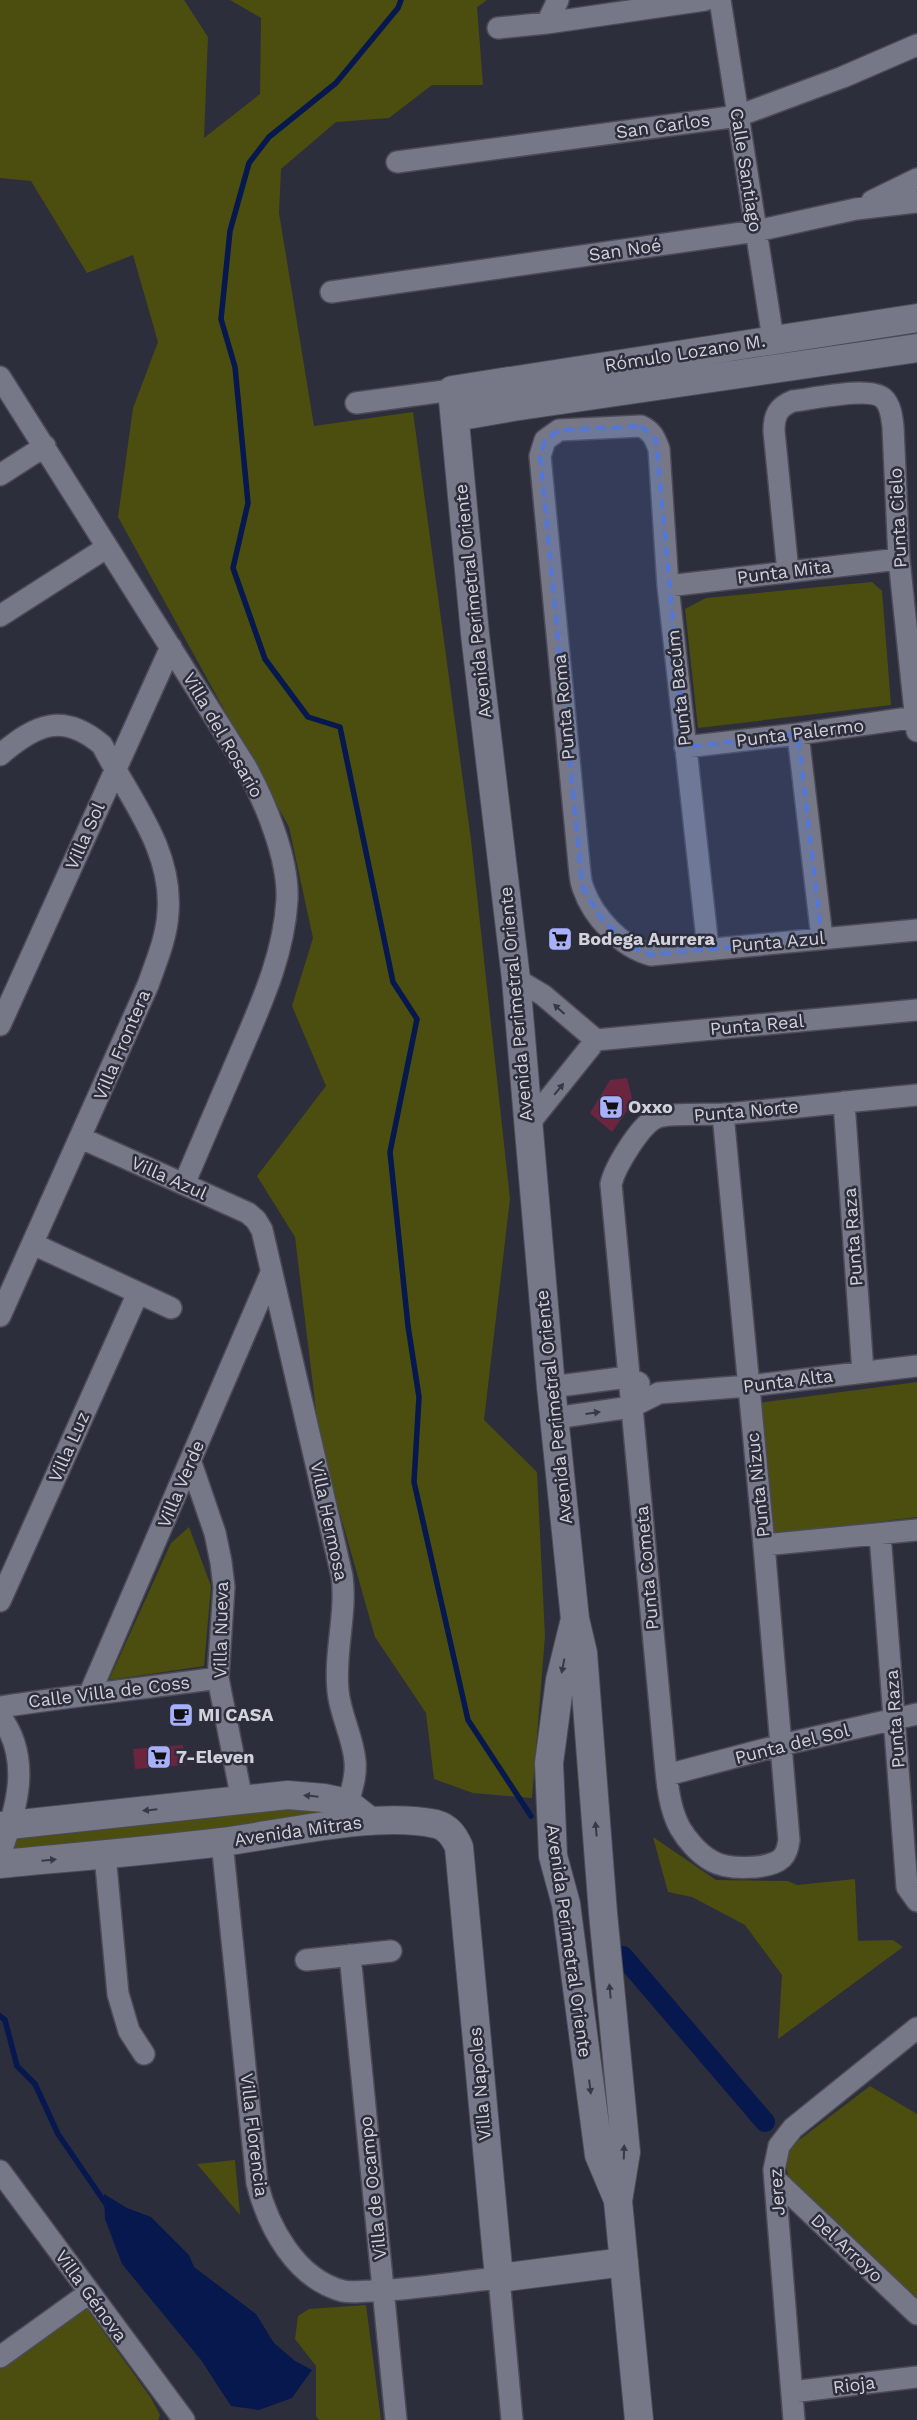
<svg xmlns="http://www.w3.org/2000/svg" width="917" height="2420" font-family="'Work Sans',sans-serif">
<rect width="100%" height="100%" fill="#2d2e3b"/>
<!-- green -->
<path fill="#4b4e0f" d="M 0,0 L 184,0 L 208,37 L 204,138 L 260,94 L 261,18 L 230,0 L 487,0 L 477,7 L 483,85 L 432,85 L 389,118 L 336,122 L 281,169 L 279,213 L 314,426 L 413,412 L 471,840 L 510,1199 L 484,1420 L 537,1472 L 545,1636 L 532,1798 L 473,1793 L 434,1779 L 426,1713 L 375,1637 L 320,1443 L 295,1237 L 257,1176 L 326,1086 L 292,1006 L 313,938 L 289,827 L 118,517 L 133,408 L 158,342 L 133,255 L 87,273 L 31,181 L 0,178 Z
M 872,582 L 882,591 L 891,705 L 698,728 L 685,609 L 706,598 Z
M 917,1382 L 917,1517 L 771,1535 L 759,1403 Z
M 189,1527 L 211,1586 L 204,1666 L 109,1680 L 171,1543 Z
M 321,1805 L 321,1818 L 0,1852 L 0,1838 Z
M 653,1837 L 716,1880 L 788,1881 L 797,1885 L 855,1879 L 858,1941 L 893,1940 L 903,1947 L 778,2039 L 782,1975 L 745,1925 L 692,1897 L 668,1892 Z
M 870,2086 L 917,2114 L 917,2302 L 791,2185 L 782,2153 Z
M 235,2160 L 240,2215 L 197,2164 Z
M 366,2305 L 381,2420 L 319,2420 L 316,2416 L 316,2366 L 295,2339 L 298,2316 L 309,2309 Z
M 85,2306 L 151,2398 L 160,2415 L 158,2420 L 0,2420 L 0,2362 Z"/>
<!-- water -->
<path fill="#06184e" d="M 104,2194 L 127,2208 L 151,2217 L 189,2255 L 194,2267 L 256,2314 L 274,2343 L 295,2361 L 312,2370 L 292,2398 L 259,2410 L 231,2406 L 201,2360 L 122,2264 L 105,2219 Z"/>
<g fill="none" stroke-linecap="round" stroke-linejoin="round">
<!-- stream -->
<path stroke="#06184e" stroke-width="5.5" d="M 401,0 L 398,8 L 336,83 L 269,137 L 249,163 L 230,231 L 221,319 L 235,367 L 248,503 L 233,568 L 265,659 L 308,717 L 340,727 L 393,982 L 417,1019 L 390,1152 L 408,1326 L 419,1397 L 414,1482 L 468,1720 L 531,1816
M 0,2016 L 5,2020 L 17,2066 L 35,2084 L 58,2134 L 108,2207"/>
<!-- canal -->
<path stroke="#06184e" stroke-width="20" d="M 623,1956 L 765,2122"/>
</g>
<!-- building -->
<path fill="#6b253f" d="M 627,1078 L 633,1102 L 612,1132 L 590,1113 L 610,1080 Z
M 183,1745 L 186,1765 L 135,1769 L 133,1749 Z"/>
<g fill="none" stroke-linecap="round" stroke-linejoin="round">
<defs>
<path id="minor" d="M 720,0 L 773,339
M 547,23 L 558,0
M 498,28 L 547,23 L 705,0
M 397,162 L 738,116 L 843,77 L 917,45
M 872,201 L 917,179
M 331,292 L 756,231 L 856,209 L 917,202
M 0,377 L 246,767 C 265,802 289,859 287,900 C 284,954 262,1002 241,1051 C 222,1095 203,1140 184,1184
M 356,403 L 452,390
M 0,475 L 45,446
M 788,572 L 774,431 C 774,415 778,407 793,401 C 812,399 869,386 883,398 C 891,405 892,418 893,427 L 899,559 L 917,731
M 668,586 L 899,559
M 0,616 L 106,548
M 798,734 L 822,938
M 685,747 L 798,734 L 916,717
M 0,755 C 36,724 63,712 102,745 C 129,798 173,849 168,912 C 167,937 156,962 148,985 L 0,1316
M 708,948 L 668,586 L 659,449 C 655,438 652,431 641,426 L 559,430 L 545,440 L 540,456 L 579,864 C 580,872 580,881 583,888 C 593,917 621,947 651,955 L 917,930
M 516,979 L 543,995 L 596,1040 L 917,1010
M 0,1025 L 171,647
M 844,1102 L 863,1372
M 723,1114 L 764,1545 L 789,1840 C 788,1846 787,1853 782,1858 C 769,1870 727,1870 712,1861 C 699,1854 687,1840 680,1828 C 669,1808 667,1782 665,1760 L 611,1184 C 615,1167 641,1123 658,1117 C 671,1113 708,1115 723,1114 C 788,1109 852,1101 917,1095
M 527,1126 L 596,1040
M 81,1138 L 248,1213 L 256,1220 L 262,1230 L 342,1576 C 347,1614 334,1652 338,1691 C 340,1714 353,1737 355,1761 C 357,1780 348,1799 344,1818
M 33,1244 L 171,1308
M 551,1387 L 628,1377 L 639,1383
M 555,1418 L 631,1407 L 659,1393 L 748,1386 L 917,1366
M 191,1463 L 215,1533 L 221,1562 L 224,1587 L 218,1678 L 242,1800
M 880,1534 L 907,1887 L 917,1901
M 764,1545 L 917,1530
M 0,1601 L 138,1293
M 90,1693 L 271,1273
M 0,1707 C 73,1696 145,1688 218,1678
M 0,1716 C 32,1758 17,1809 0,1854
M 667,1775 L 781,1745 L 917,1714
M 222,1842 L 257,2183 C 268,2227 296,2279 343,2291 C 351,2293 361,2291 370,2291 C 413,2290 456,2282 499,2278 L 512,2420
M 105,1855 L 118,1994 L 129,2031 L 144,2054
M 350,1955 L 396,2420
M 306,1960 L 391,1951
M 0,2171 L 184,2420
M 777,2181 L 917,2314
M 0,2357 L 89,2293
M 792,2392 L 917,2377
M 794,2420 L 774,2170 L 779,2146 L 793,2128 L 917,2028"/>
<path id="tertiary" d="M 456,417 L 513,407 L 917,348
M 574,1623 L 560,1680 L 549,1763 L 553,1856 L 566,1904 L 599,2155 L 618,2200
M 0,1826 L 288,1795 L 324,1798 L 347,1803 L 370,1821
M 0,1864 C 74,1857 148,1851 222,1842 C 284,1834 376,1811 436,1824 C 448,1827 454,1836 459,1847 L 499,2278 L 624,2262
M 639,2420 L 618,2201 L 626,2152 L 603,1913 L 583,1653 L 575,1619 L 551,1387 L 516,979 L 475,634 L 452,390 L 917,318"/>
</defs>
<!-- minor casing -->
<use href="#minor" stroke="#4a4b56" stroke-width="24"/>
<!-- tertiary casing -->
<use href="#tertiary" stroke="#4a4b56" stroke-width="30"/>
<!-- minor -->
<use href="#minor" stroke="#767888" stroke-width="21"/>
<!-- tertiary -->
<use href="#tertiary" stroke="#767888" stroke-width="28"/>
</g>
<!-- one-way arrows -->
<defs><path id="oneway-solid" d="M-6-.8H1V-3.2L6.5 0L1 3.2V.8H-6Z" transform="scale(1.25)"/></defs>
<g fill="#383947">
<use href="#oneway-solid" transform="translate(559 1009) rotate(-138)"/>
<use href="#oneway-solid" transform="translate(559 1089) rotate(-50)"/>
<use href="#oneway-solid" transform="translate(593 1413) rotate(-8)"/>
<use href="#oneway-solid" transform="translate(563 1666) rotate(101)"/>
<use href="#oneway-solid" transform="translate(311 1796) rotate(-174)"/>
<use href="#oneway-solid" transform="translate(150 1810) rotate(174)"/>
<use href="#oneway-solid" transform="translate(596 1829) rotate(-95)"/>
<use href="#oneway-solid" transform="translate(49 1860) rotate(-5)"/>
<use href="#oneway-solid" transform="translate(610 1991) rotate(-95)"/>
<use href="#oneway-solid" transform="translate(590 2087) rotate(83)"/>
<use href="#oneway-solid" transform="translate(624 2152) rotate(-88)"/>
</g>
<!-- marked area -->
<path fill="#5376d9" fill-opacity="0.2" stroke="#5376d9" stroke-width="4" stroke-dasharray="10 6" stroke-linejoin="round" d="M 641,426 L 656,439 L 685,747 L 798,734 L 822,938 L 651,955 L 628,946 L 600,917 L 582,887 L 540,456 L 545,440 L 559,430 Z"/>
<!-- icons -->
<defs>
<symbol id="supermarket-square" viewBox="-11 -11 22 22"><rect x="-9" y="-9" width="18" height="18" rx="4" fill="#a8b0fc" stroke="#2d2e3b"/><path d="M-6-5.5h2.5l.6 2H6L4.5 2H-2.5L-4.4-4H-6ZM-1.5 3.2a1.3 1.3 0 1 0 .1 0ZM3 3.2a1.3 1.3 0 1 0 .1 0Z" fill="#111"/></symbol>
<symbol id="cafe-square" viewBox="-11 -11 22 22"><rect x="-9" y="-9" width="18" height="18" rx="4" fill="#a8b0fc" stroke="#2d2e3b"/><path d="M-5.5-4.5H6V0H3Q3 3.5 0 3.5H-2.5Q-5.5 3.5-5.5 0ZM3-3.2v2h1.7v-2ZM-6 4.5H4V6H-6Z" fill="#111"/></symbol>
</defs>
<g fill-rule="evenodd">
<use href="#supermarket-square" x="546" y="925" width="28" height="28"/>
<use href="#supermarket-square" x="597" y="1093" width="28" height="28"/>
<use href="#cafe-square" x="167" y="1701" width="28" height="28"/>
<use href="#supermarket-square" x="145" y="1743" width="28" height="28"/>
</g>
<g text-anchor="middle" stroke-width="5" stroke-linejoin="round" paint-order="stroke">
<!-- street labels -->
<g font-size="18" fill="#d1d2db" stroke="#2d2e3b">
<text transform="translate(663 126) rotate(-8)" y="6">San Carlos</text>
<text transform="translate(746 170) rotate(81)" y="6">Calle Santiago</text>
<text transform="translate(625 250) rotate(-8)" y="6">San Noé</text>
<text transform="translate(685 353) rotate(-9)" y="6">Rómulo Lozano M.</text>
<text transform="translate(898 518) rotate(-93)" y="6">Punta Cielo</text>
<text transform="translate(784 572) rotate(-7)" y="6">Punta Mita</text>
<text transform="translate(473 601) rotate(-96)" y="6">Avenida Perimetral Oriente</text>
<text transform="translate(679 688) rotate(-96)" y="6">Punta Bacúm</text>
<text transform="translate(564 707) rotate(-95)" y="6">Punta Roma</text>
<text transform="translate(800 733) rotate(-7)" y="6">Punta Palermo</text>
<text transform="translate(223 735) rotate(60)" y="6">Villa del Rosario</text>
<text transform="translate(85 836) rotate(-66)" y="6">Villa Sol</text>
<text transform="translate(778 942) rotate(-5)" y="6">Punta Azul</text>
<text transform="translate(516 1004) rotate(-95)" y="6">Avenida Perimetral Oriente</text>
<text transform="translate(757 1025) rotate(-5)" y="6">Punta Real</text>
<text transform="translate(122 1045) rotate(-67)" y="6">Villa Frontera</text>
<text transform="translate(746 1111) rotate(-5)" y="6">Punta Norte</text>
<text transform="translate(169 1178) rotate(24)" y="6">Villa Azul</text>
<text transform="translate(853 1237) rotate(-94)" y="6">Punta Raza</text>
<text transform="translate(788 1381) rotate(-7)" y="6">Punta Alta</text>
<text transform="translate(554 1407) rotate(-96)" y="6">Avenida Perimetral Oriente</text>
<text transform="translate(69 1447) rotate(-66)" y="6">Villa Luz</text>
<text transform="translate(181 1484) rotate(-67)" y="6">Villa Verde</text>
<text transform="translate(758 1485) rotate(-96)" y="6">Punta Nizuc</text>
<text transform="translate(329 1521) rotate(78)" y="6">Villa Hermosa</text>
<text transform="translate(647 1568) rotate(-95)" y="6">Punta Cometa</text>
<text transform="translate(221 1630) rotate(-89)" y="6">Villa Nueva</text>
<text transform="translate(109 1692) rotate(-7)" y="6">Calle Villa de Coss</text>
<text transform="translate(895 1719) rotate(-94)" y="6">Punta Raza</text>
<text transform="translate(792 1744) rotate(-14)" y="6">Punta del Sol</text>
<text transform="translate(298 1831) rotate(-8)" y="6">Avenida Mitras</text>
<text transform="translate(569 1941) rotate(82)" y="6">Avenida Perimetral Oriente</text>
<text transform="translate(480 2084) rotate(-95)" y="6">Villa Napoles</text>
<text transform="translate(254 2135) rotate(83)" y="6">Villa Florencia</text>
<text transform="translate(373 2188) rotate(-96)" y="6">Villa de Ocampo</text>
<text transform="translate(777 2192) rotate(-94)" y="6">Jerez</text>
<text transform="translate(847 2248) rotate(43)" y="6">Del Arroyo</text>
<text transform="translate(91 2296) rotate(54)" y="6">Villa Génova</text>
<text transform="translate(854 2385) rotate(-7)" y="6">Rioja</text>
</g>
<!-- poi labels -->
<g font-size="18" font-weight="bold" fill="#d1d2db" stroke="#2d2e3b" text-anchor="start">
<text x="578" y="945">Bodega Aurrera</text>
<text x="628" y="1113">Oxxo</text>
<text x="198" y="1721">MI CASA</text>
<text x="176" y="1763">7-Eleven</text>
</g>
</g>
</svg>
